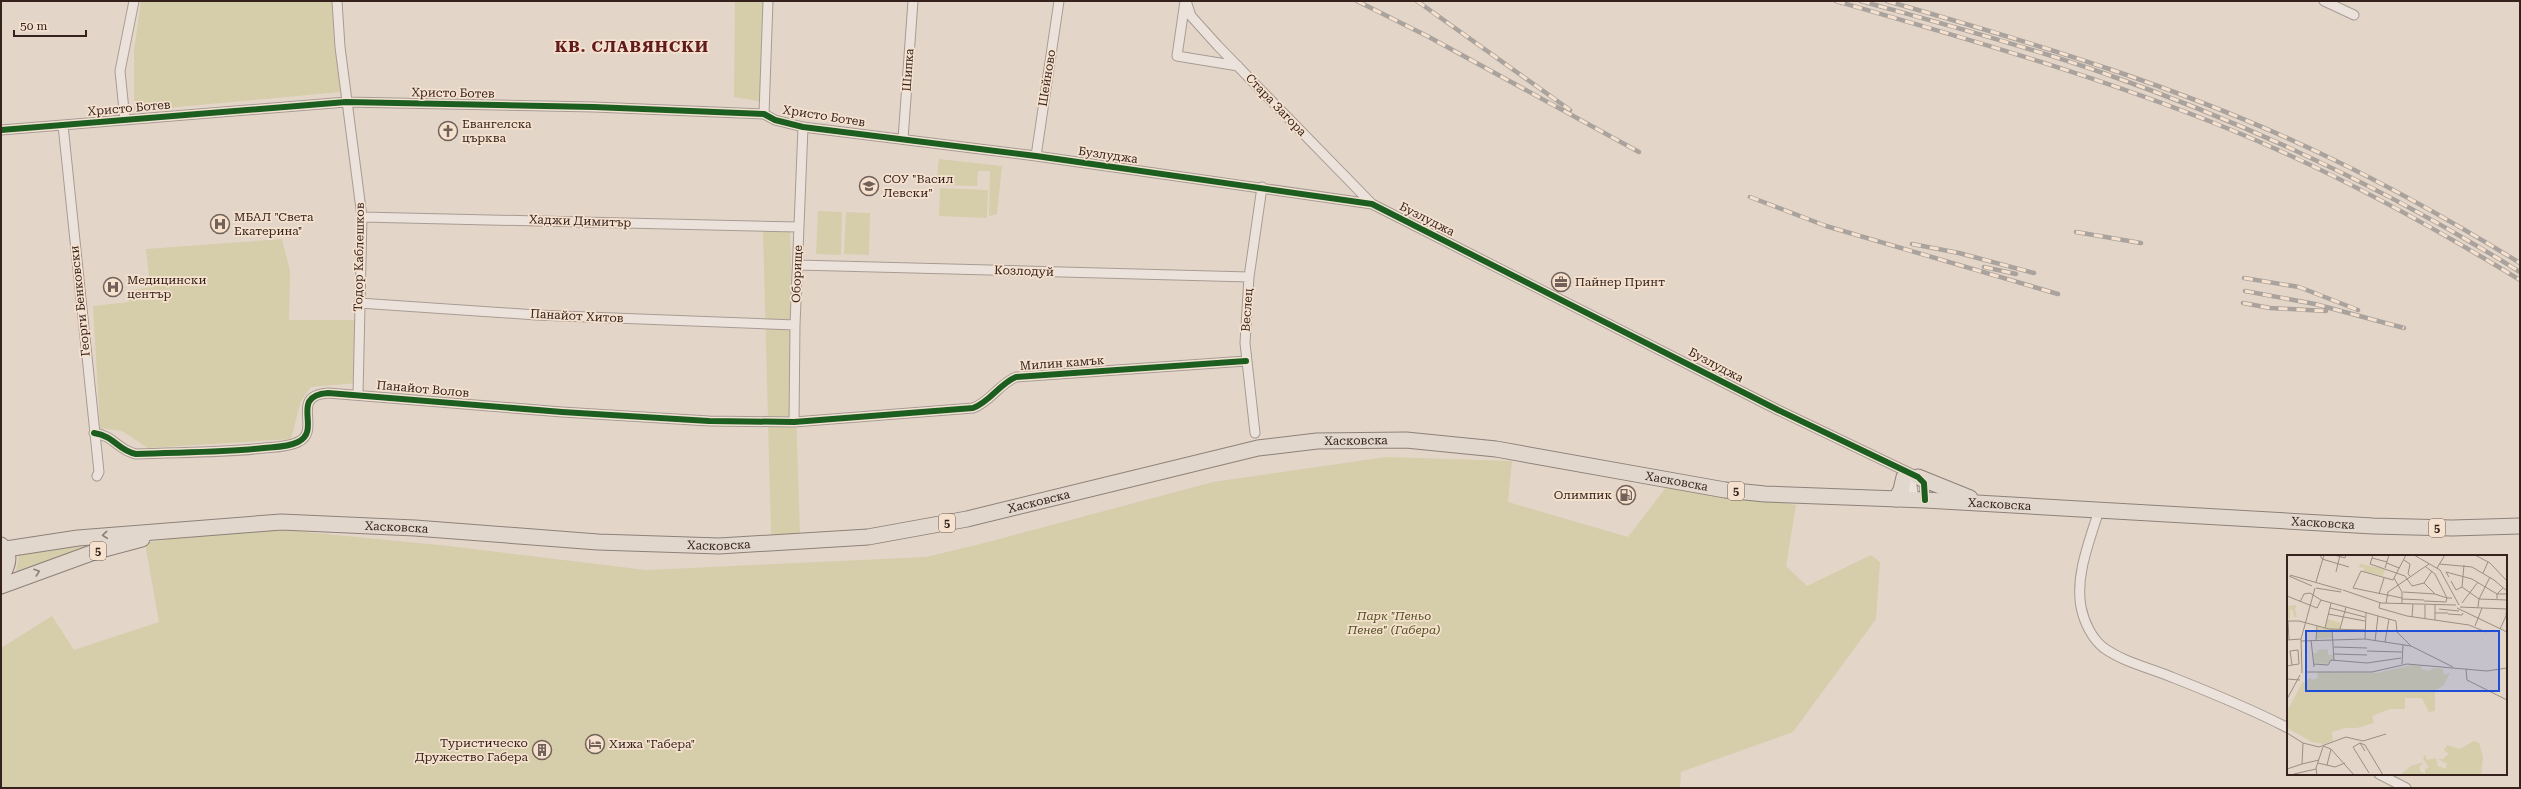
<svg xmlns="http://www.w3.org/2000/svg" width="2521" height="789" font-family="'Roboto Serif',serif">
<rect width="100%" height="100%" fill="#e3d6c9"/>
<!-- green -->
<path fill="#d6cdab" d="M 141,1 L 333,1 L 340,92 L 134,111 L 134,51 Z
M 735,1 L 768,1 L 764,102 L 734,97 Z
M 939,159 L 1002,166 L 997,214 L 989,216 L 990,171 L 978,171 L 977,186 L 936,185 Z
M 940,188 L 988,190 L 987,218 L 939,216 Z
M 818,211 L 842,212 L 841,255 L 816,254 Z
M 846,212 L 870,213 L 869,255 L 844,254 Z
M 763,230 L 790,231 L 800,533 L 771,535 Z
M 282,239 L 290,271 L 289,320 L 358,320 L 358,383 L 311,387 L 301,401 L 291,439 L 148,448 L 122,431 L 100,428 L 93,306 L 129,302 L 127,291 L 150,287 L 146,249 Z
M 1386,457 L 1512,461 L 1508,502 L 1628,537 L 1667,486 L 1689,487 L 1796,505 L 1786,566 L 1807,586 L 1871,555 L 1880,562 L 1876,619 L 1793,732 L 1681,772 L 1680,788 L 1,788 L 1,648 L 52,616 L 74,650 L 159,622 L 145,543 L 191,535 L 285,530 L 449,546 L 646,570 L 926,557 L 988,542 L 1213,482 Z
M 111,539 L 16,571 L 19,554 Z"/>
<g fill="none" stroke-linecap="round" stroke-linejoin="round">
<defs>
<path id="street" d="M 337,1 L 340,47 L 362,217 L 358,395
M 1185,1 L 1177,56 L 1238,66
M 1186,1 L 1191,16 L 1218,46 L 1372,204
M 2324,1 L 2354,15
M 764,114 L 768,1
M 125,120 L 120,71 L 134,1
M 63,125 L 99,472 L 97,476
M 1,130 L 346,102 L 594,107 L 764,114 L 775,120 L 803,127 L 1036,156 L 1372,204 L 1778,410 L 1918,477 L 1924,483 L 1925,500
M 903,139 L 913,1
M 1036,156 L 1059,1
M 362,217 L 798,227
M 798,265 L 1249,277
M 359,303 L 536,315 L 795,325
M 794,422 L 795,325 L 803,127
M 94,433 C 115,436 117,450 136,454 C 178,452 222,453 264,448 C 275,447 288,447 298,442 C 323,430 288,396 328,393 L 562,412 L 709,421 L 794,422 L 973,408 C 990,402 999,384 1016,377 L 1246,361
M 1255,433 L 1245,343 L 1249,277 L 1262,187
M 1903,475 L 1912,486 L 1914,500
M 2099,510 C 2090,540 2075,575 2081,607 C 2084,622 2092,639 2104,648 C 2125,663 2151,668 2174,678 C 2212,693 2251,709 2288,728
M 2379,774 L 2406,788"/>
<g id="primary">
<path d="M 1918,477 L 1970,498"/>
<path d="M 1896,499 L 1901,490 L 1904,477"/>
<path d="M 1,545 C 12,554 8,566 1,577"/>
<path id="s1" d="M 6,549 L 78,538 L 281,522 L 415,528 L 598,542 L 719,546 L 868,537 L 967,519 L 1258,448 L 1317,441 L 1406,440 L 1496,449 L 1725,490 L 1765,494 L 1925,500 L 2373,526 L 2452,528 L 2520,526"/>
<path d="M 1,586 L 97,551 L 142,539"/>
</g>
</defs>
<!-- street casing -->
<use href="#street" stroke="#a89b93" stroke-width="11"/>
<!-- primary casing -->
<use href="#primary" stroke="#8d8179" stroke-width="17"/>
<!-- street -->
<use href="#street" stroke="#ebe3db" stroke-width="9"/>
<!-- primary -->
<use href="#primary" stroke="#e2d7cc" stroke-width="15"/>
<defs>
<path id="rail" d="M 1357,1 L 1429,37 L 1639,152
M 1417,1 L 1570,110
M 1836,1 C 1968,39 2101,77 2229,129 C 2330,170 2427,223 2520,280
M 1861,1 C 1943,24 2025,46 2106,74 C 2251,125 2389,190 2520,272
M 1887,1 C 2037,44 2188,89 2330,158 C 2395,189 2458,225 2520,263
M 1750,197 L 1826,226 L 2058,294
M 2076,232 L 2141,243
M 1912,244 L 1959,253 L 2034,273
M 1984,267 L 2016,274
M 2244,278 L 2299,287 L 2358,310
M 2245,291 L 2315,304 L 2404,328
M 2243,303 L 2270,308 L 2326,311"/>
</defs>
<!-- rail casing -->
<use href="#rail" stroke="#aaa29c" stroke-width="4.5"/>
<!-- rail -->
<use href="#rail" stroke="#f5e1ce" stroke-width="3" stroke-dasharray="9" stroke-linecap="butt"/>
<defs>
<path id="cycleway" d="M 1,130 L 346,102 L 594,107 L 764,114 L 775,120 L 803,127 L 1036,156 L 1372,204 L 1778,410 L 1918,477 L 1924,483 L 1925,500
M 94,433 C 115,436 117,450 136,454 C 178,452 222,453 264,448 C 275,447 288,447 298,442 C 323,430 288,396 328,393 L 562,412 L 709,421 L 794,422 L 973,408 C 990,402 999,384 1016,377 L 1246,361"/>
</defs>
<!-- cycleway casing -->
<use href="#cycleway" stroke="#f5e1ce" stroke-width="8"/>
<!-- cycleway -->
<use href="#cycleway" stroke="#1b5e20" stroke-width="6"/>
</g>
<!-- one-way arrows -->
<defs><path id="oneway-chevron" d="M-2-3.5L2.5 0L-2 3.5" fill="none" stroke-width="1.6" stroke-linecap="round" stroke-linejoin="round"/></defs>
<g stroke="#8c7c74">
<use href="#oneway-chevron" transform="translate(105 535) rotate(175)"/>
<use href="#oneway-chevron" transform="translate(37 572) rotate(-19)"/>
</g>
<!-- icons -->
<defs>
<symbol id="church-ring" viewBox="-11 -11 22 22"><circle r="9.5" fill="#f5e1ce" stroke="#726159" stroke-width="1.5"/><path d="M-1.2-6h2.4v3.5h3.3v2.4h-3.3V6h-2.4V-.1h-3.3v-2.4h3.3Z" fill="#726159"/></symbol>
<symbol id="school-ring" viewBox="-11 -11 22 22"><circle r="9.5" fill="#f5e1ce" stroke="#726159" stroke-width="1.5"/><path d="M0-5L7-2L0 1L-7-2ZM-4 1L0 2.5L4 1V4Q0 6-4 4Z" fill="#726159"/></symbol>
<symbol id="hospital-ring" viewBox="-11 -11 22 22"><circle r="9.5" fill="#f5e1ce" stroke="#726159" stroke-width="1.5"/><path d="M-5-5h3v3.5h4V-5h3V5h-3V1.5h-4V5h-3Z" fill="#726159"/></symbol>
<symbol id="office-ring" viewBox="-11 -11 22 22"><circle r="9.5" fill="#f5e1ce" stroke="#726159" stroke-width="1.5"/><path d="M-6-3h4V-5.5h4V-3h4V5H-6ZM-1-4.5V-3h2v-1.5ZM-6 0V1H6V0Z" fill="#726159"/></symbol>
<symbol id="fuel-ring" viewBox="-11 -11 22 22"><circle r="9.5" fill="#f5e1ce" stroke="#726159" stroke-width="1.5"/><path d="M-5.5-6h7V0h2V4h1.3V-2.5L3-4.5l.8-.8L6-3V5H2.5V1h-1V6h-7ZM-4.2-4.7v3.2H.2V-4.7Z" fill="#726159"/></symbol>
<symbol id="hotel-ring" viewBox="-11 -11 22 22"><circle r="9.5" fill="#f5e1ce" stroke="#726159" stroke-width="1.5"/><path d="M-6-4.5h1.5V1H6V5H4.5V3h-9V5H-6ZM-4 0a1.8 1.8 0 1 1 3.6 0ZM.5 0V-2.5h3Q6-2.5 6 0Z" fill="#726159"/></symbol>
<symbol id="building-ring" viewBox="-11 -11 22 22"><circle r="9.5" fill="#f5e1ce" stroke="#726159" stroke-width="1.5"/><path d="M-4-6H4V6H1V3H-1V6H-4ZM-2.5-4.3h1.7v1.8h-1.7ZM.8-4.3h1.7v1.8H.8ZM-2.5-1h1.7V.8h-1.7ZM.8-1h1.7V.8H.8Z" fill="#726159"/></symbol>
</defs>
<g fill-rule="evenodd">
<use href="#church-ring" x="437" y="120" width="22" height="22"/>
<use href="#school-ring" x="858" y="175" width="22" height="22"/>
<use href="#hospital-ring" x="209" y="213" width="22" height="22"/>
<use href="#office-ring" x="1550" y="271" width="22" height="22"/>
<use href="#hospital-ring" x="102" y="276" width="22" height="22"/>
<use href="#fuel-ring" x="1615" y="484" width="22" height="22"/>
<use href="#hotel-ring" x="584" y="733" width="22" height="22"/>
<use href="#building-ring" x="531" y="739" width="22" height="22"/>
</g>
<g text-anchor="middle" stroke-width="3.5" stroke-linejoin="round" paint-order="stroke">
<!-- shield labels -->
<g fill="#f5e1ce" stroke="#6f5b51" stroke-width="1">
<rect x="1728" y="482" width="16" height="18" rx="3"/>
<rect x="939" y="514" width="16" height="18" rx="3"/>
<rect x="2429" y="519" width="16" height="18" rx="3"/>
<rect x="90" y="542" width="16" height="18" rx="3"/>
</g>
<g font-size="11" font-weight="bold" fill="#35221c">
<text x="1736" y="495">5</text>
<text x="947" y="527">5</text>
<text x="2437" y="532">5</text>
<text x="98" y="555">5</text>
</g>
<!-- street labels -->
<g font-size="12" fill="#35221c" stroke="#f5e1ce">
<text transform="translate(908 70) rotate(-86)" y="4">Шипка</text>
<text transform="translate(1047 78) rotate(-81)" y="4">Шейново</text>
<text transform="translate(453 93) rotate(1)" y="4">Христо Ботев</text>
<text transform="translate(1276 105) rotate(46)" y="4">Стара Загора</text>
<text transform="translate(129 108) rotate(-5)" y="4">Христо Ботев</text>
<text transform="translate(824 116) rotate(9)" y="4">Христо Ботев</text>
<text transform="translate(1108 155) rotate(8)" y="4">Бузлуджа</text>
<text transform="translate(1427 219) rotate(27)" y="4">Бузлуджа</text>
<text transform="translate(580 221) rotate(2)" y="4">Хаджи Димитър</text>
<text transform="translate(359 257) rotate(-89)" y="4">Тодор Каблешков</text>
<text transform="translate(1024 271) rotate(2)" y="4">Козлодуй</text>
<text transform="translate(797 274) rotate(-88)" y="4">Оборище</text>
<text transform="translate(80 301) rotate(-96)" y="4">Георги Бенковски</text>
<text transform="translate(1247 310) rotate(-86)" y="4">Веслец</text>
<text transform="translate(577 316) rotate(3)" y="4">Панайот Хитов</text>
<text transform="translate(1062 363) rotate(-4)" y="4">Милин камък</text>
<text transform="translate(1716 365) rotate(28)" y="4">Бузлуджа</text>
<text transform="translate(423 389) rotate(5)" y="4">Панайот Волов</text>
<text dy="4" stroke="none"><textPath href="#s1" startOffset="1363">Хасковска</textPath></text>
<text dy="4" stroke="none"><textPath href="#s1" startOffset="1687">Хасковска</textPath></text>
<text dy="4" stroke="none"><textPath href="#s1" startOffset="1039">Хасковска</textPath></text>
<text dy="4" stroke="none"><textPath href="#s1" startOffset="2011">Хасковска</textPath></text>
<text dy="4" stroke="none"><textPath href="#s1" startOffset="2335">Хасковска</textPath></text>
<text dy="4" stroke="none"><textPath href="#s1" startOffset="392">Хасковска</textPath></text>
<text dy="4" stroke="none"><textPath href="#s1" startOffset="715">Хасковска</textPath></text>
</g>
<!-- poi labels -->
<g font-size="12" fill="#35221c" stroke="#f5e1ce" text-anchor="start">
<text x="462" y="128">Евангелска<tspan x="462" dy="14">църква</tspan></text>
<text x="883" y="183">СОУ "Васил<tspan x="883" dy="14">Левски"</tspan></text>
<text x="234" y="221">МБАЛ "Света<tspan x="234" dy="14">Екатерина"</tspan></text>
<text x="127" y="284">Медицински<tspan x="127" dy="14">център</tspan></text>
<text x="1575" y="286">Пайнер Принт</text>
<text x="1612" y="499" text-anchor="end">Олимпик</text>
<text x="528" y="747" text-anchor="end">Туристическо<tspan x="528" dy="14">Дружество Габера</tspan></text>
<text x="609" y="748">Хижа "Габера"</text>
</g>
<!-- park labels -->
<g font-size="12" font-style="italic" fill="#515222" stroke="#f5e1ce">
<text x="1394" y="620">Парк "Пеньо<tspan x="1394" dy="14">Пенев" (Габера)</tspan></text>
</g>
<!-- district labels -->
<g font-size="16" font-weight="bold" letter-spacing="1" fill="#621b1c" stroke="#f5e1ce">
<text x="632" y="52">КВ. СЛАВЯНСКИ</text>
</g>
</g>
<!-- overview -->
<g transform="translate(2287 555)">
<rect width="220" height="220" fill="#e3d6c9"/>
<path d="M 73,9 L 98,14 L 96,21 L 76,16 L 77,13 L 72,12 ZM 10,50 L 8,54 L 10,62 L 7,62 L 6,55 L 3,55 L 3,64 L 0,65 L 0,51 ZM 41,64 L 53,68 L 53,74 L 45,74 L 45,83 L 29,84 L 31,72 L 38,73 ZM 41,94 L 41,100 L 47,100 L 47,105 L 43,105 L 41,109 L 27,108 L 26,99 L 31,97 L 30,95 ZM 125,110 L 135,111 L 134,114 L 143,116 L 146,113 L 156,114 L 157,120 L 163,118 L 156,131 L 148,135 L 148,156 L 142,157 L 135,143 L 118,143 L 118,154 L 103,154 L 85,161 L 87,168 L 70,173 L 58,173 L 45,177 L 46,186 L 37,189 L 25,187 L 0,173 L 0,156 L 15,128 L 23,123 L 25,125 L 31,123 L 30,117 L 90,118 ZM 187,186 L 192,188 L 196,202 L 194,220 L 113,220 L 124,211 L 137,207 L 132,212 L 133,216 L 138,219 L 138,214 L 142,213 L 136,203 L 138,199 L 140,205 L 149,203 L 151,211 L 159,214 L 160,209 L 151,204 L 156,204 L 162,199 L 157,195 L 160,190 L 173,194 Z" fill="#d6cdab"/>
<path fill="none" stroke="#9d8e84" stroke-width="1" d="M 33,0 L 35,4 L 62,12M 47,0 L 58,3 L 59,0M 86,0 L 83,9 L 118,21 L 125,31 L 137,28 L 148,39 L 160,43 L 148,19 L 139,12M 127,0 L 153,15 L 172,50M 188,0 L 203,8 L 220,26M 85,3 L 100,7M 117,5 L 123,9 L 121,19 L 124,22M 100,8 L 112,13M 152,9 L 185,12 L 207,25 L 220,36M 98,13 L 102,0M 150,13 L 158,0M 49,17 L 53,0M 196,18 L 201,7M 3,20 L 55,35M 2,21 L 25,31M 162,22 L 159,17 L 185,24 L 210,39 L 220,39M 107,23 L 106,25 L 74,16 L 66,33 L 115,43M 164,26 L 169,35 L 175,32M 29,27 L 37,0M 137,28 L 145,16M 175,32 L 192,44 L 220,45M 175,32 L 177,10M 29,33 L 54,37M 56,35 L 94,48 L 169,50M 116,37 L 148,39M 92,39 L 97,23M 0,41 L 30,53 L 34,45M 115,44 L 137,45M 210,44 L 210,39 L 216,33M 137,46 L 159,47 L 160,43 L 165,43M 13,47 L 17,39 L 23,38 L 34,45 L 109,66 L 110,77 L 124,91M 93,47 L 92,53 L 120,61 L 182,70 L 199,77M 99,48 L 101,37 L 142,9M 175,48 L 191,27M 115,49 L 115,37 L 107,23 L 119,0M 173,52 L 220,54M 191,52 L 192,44 L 203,22M 43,53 L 78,62M 170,53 L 220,77M 152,54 L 172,56M 148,58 L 161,58M 41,59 L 78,66M 161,59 L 175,60 L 176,58M 125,62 L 126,49M 138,64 L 138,50M 148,65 L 148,50M 0,66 L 12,66 L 42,74 L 78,75M 1,66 L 2,85M 188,71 L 195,53M 38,73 L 44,48M 45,74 L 47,106M 53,74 L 59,52M 213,74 L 219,61 L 220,45M 78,84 L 79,58M 0,85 L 14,84M 24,85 L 27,112M 29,85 L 30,71M 14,86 L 78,84 L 124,91 L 166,112M 88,86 L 91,61M 98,87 L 102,64M 47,92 L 80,93M 80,96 L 115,97M 47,99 L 80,100M 26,109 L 41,110 L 44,105 L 80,108 L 114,103M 115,109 L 116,90M 0,111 L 5,110 L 3,96 L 11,95 L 12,109 L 5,110M 179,114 L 180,125 L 220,145M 20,117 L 85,117 L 120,109 L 200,116 L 220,113M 15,118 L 14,84 L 28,33M 0,124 L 13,125M 0,144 L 13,120M 0,178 L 16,188 L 32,192 L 59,182 L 76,186 L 99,179M 73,188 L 78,190 L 96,220M 36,191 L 44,194 L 67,220M 78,196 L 73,188 L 66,192 L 82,218M 31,208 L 48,212 L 58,208M 15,209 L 32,205M 40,210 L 44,194M 0,214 L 15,209 L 16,188M 7,219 L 29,214M 30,220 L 29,213 L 36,192"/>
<path fill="#1d4ed8" fill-opacity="0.15" stroke="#1d4ed8" stroke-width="2" d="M 19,76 L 212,76 L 212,136 L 19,136 Z"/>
<rect width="220" height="220" fill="none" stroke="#35221c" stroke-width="2"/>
</g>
<!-- border -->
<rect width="2521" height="789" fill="none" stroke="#35221c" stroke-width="4"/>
<!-- scale -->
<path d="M14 30v6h72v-6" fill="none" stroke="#35221c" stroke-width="2"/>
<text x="20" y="30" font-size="12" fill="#35221c" stroke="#f5e1ce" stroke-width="3" paint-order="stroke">50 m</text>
</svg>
